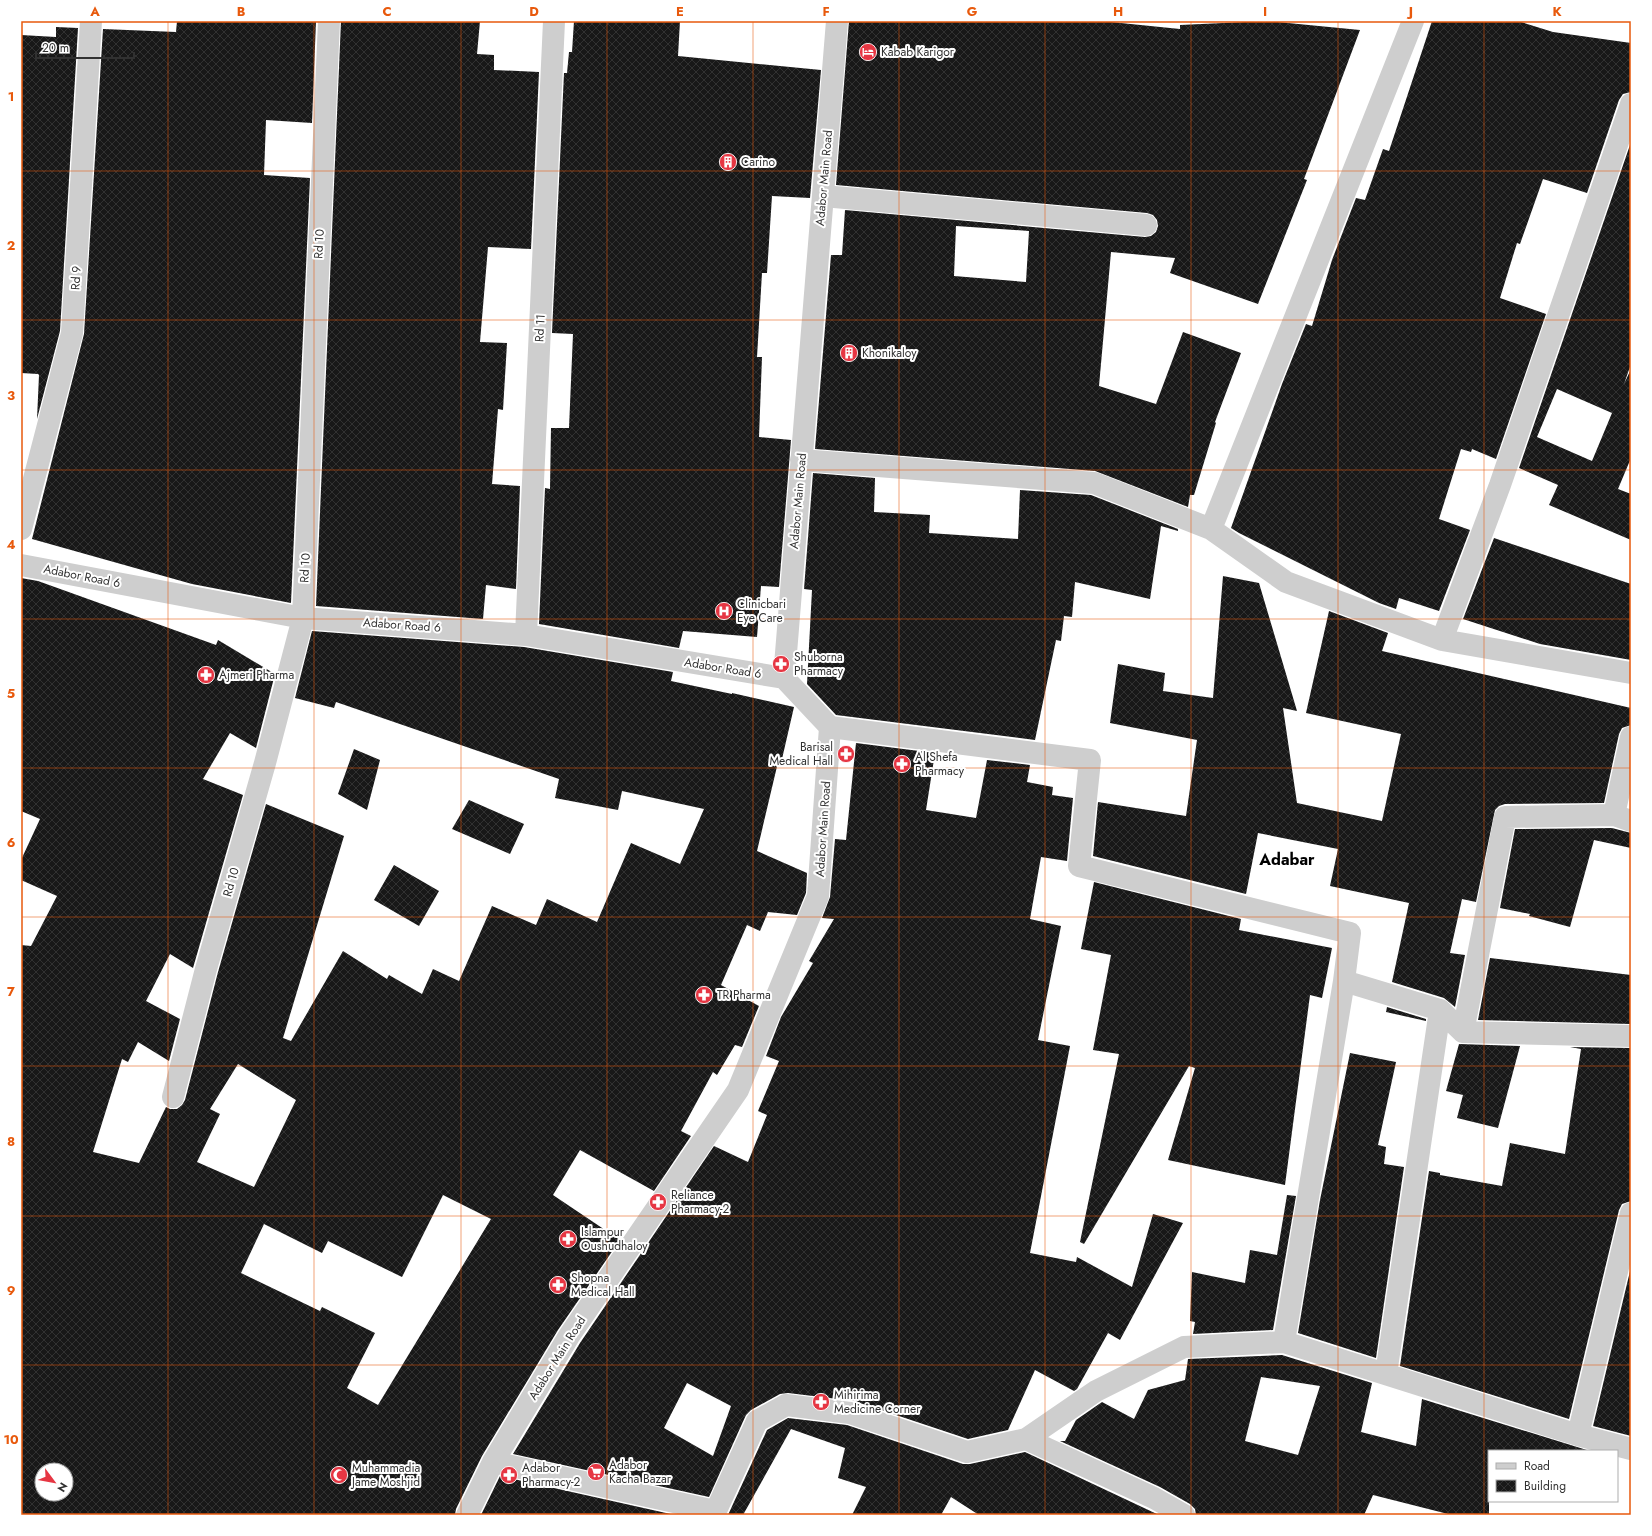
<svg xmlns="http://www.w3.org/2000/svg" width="1652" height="1536" font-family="Jost,sans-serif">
<defs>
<pattern id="building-cross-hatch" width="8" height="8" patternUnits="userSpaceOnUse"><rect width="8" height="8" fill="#181818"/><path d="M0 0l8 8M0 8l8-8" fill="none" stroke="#313131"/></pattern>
</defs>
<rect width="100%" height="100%" fill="#fff"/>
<!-- building -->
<path fill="url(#building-cross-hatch)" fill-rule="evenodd" d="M 177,21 L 316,21 L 312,123 L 266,120 L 264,175 L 310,178 L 291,603 L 192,584 L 32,539 L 84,334 L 103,29 L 176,32 Z
M 341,21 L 480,21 L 477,54 L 494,55 L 494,70 L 539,72 L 531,249 L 488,247 L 480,342 L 507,343 L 503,410 L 498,409 L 492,484 L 520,486 L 516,589 L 486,585 L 483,619 L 316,606 Z
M 574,21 L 680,21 L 678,56 L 821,70 L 810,198 L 772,196 L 767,273 L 762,273 L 757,357 L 762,357 L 759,437 L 791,440 L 779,587 L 761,586 L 757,637 L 683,631 L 679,648 L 539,624 L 545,488 L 550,489 L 551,428 L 569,428 L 573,334 L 552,333 L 564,73 L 567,73 L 569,52 L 572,52 Z
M 849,21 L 1101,21 L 1180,29 L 1180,25 L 1267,21 L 1360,30 L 1304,179 L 1307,180 L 1258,304 L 1170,273 L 1175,258 L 1111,252 L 1099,386 L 1156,404 L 1183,332 L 1241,353 L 1215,422 L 1216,423 L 1194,495 L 1190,495 L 1188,507 L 1095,471 L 815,449 L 831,255 L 842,255 L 845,210 L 1145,237 L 1151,236 L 1156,232 L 1158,226 L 1157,220 L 1153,215 L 1147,213 L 836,185 ZM 956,226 L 1029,231 L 1026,282 L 954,276 Z
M 1432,21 L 1518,21 L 1553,32 L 1631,43 L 1631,92 L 1623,94 L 1619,100 L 1587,193 L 1543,179 L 1520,244 L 1517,243 L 1500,298 L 1546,314 L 1496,459 L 1472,449 L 1471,452 L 1461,449 L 1439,519 L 1470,530 L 1439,611 L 1399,598 L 1396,609 L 1379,603 L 1239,533 L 1231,528 L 1282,384 L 1306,324 L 1312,326 L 1332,260 L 1356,198 L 1365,200 L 1383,149 L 1389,151 Z
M 56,27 L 78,28 L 60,331 L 37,419 L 39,375 L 38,374 L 21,373 L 21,35 L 56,37 Z
M 1631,142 L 1631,364 L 1624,384 L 1631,369 L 1631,458 L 1618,489 L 1631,494 L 1631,540 L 1549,505 L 1558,485 L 1519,468 ZM 1557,389 L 1612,413 L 1592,461 L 1537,437 Z
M 813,473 L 875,478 L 874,512 L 930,515 L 929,533 L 1018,539 L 1020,490 L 1091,495 L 1178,529 L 1178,531 L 1161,526 L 1150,599 L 1075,582 L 1072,617 L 1064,616 L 1061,641 L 1056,640 L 1035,740 L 836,715 L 807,684 L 812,590 L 804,589 Z
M 1494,538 L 1631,584 L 1631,660 L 1540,644 L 1463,619 Z
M 1223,576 L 1259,583 L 1297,711 L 1283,708 L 1297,803 L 1382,821 L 1401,734 L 1306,713 L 1329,611 L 1388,633 L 1382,651 L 1631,708 L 1631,725 L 1622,728 L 1619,734 L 1604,803 L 1505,804 L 1499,806 L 1495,810 L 1476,902 L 1462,899 L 1450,953 L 1465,955 L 1455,1007 L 1444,998 L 1392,982 L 1409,903 L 1330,886 L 1338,849 L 1258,833 L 1246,894 L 1093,856 L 1098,802 L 1186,816 L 1197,740 L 1110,723 L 1118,664 L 1165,673 L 1163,691 L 1213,698 Z
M 21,578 L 38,581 L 216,645 L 218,640 L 275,674 L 256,748 L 230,733 L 203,779 L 243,795 L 193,968 L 170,954 L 146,1001 L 180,1019 L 169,1061 L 138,1042 L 128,1062 L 122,1059 L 93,1152 L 139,1163 L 166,1107 L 170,1109 L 177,1109 L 182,1105 L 185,1100 L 218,972 L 266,804 L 344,836 L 283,1038 L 291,1041 L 343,951 L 387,979 L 389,975 L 422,994 L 433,969 L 459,981 L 492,906 L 536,925 L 547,899 L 597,922 L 631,843 L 680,864 L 704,809 L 622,791 L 618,810 L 555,798 L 559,779 L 336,702 L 334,708 L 295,698 L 312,631 L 524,647 L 673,672 L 671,681 L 732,694 L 732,693 L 794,707 L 782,759 L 779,758 L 757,851 L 807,873 L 806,893 L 797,915 L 768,912 L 760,931 L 747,925 L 721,985 L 759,1006 L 742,1047 L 735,1045 L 717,1075 L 713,1072 L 681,1131 L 691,1136 L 654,1191 L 580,1150 L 553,1195 L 620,1240 L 558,1330 L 482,1456 L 456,1509 L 455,1515 L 21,1515 L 21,945 L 31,946 L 57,896 L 21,880 L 21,860 L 40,819 L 21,811 ZM 238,1064 L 296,1100 L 254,1187 L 197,1162 L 220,1114 L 210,1109 ZM 443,1195 L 491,1219 L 378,1405 L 347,1388 L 375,1333 L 322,1307 L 320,1311 L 241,1273 L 264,1224 L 322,1253 L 328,1241 L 402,1277 ZM 42,1470 L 66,1470 L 66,1494 L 42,1494 Z
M 856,743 L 935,753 L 926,810 L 976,818 L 987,760 L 1030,765 L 1027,782 L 1053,787 L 1052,795 L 1073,798 L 1067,861 L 1041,857 L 1030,919 L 1061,926 L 1038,1040 L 1070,1046 L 1030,1253 L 1076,1262 L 1077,1257 L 1132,1287 L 1153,1214 L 1183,1223 L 1120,1340 L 1108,1333 L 1077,1389 L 1074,1391 L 1035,1370 L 1008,1430 L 968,1439 L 854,1401 L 788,1393 L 780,1394 L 751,1410 L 746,1415 L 709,1497 L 513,1454 L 580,1343 L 714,1146 L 748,1162 L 767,1115 L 758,1111 L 779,1061 L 766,1056 L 781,1017 L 813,963 L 809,961 L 834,919 L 822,918 L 830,897 L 835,839 L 846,840 ZM 687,1383 L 731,1406 L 713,1456 L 664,1428 Z
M 354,749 L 380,760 L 367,810 L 338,794 Z
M 469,800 L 524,824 L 510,854 L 452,829 Z
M 1612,828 L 1631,833 L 1631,848 L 1594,840 L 1570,927 L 1529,916 L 1530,914 L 1500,908 L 1515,829 Z
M 394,865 L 439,891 L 419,926 L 374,900 Z
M 1094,882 L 1241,919 L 1239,930 L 1332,948 L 1322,998 L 1310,995 L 1285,1185 L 1168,1160 L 1195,1068 L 1189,1066 L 1084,1244 L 1080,1242 L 1119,1054 L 1093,1050 L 1111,955 L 1081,949 Z
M 1490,958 L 1631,975 L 1631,1024 L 1478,1020 Z
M 1387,1007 L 1426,1019 L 1426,1021 L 1386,1012 Z
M 1459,1044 L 1520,1046 L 1498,1128 L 1457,1118 L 1463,1095 L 1446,1091 Z
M 1570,1047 L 1631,1048 L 1631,1201 L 1622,1204 L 1619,1210 L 1569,1419 L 1400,1366 L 1429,1171 L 1440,1173 L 1440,1175 L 1502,1186 L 1510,1143 L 1565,1154 L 1581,1049 Z
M 1350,1053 L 1396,1062 L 1378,1145 L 1386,1147 L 1384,1164 L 1404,1167 L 1376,1358 L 1298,1333 L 1320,1200 Z
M 1287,1195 L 1296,1196 L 1273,1330 L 1193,1334 L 1195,1322 L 1190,1321 L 1192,1272 L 1245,1283 L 1250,1250 L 1277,1255 Z
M 1631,1267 L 1631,1436 L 1593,1426 Z
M 1282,1355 L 1372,1383 L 1361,1432 L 1416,1446 L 1422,1399 L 1590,1451 L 1489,1451 L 1489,1515 L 1452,1515 L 1373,1495 L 1364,1515 L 1196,1515 L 1195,1509 L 1190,1504 L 1160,1487 L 1060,1441 L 1065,1441 L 1076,1420 L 1102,1402 L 1134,1419 L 1148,1390 L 1185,1380 L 1188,1359 ZM 1261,1377 L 1320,1386 L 1298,1455 L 1245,1441 Z
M 788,1418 L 847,1425 L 963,1464 L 970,1464 L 1025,1452 L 1159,1515 L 979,1515 L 951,1497 L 941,1515 L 852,1515 L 866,1487 L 838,1478 L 845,1448 L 791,1429 L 743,1515 L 728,1515 L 767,1430 Z
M 500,1476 L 675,1515 L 481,1515 Z"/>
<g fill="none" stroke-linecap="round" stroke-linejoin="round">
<!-- minor -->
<path stroke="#cecece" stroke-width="22" d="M 823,196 L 1146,225
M 801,460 L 1094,483 L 1211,529 L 1286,582 L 1442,640 L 1631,673
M 21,529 L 72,333 L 91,21
M 1211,529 L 1413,21
M 21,565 L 303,618 L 526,635 L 784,678
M 526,635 L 554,21
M 1442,640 L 1500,485 L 1631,104
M 830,727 L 1090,760 L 1079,866 L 1350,933 L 1344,981 L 1440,1010 L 1463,1032 L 1631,1036
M 1614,815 L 1631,737
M 1463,1032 L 1505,817 L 1614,815 L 1631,821
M 173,1097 L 206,969 L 265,763 L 303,618 L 329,21
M 1284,1342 L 1344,981
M 1386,1374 L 1440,1010
M 1578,1435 L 1631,1213
M 1026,1439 L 1154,1498 L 1184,1515
M 493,1462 L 715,1511
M 467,1515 L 493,1462 L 569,1336 L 738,1090 L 818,896 L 830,727 L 784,678 L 837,21
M 714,1515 L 757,1421 L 786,1405 L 850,1413 L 967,1452 L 1026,1439 L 1096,1391 L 1184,1347 L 1284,1342 L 1578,1435 L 1631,1449"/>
</g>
<!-- grid -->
<path fill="none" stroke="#e8590c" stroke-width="1" stroke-opacity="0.55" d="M 168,21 L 168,1515M 314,21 L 314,1515M 461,21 L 461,1515M 607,21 L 607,1515M 753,21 L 753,1515M 899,21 L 899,1515M 1045,21 L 1045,1515M 1191,21 L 1191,1515M 1338,21 L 1338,1515M 1484,21 L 1484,1515M 21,171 L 1631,171M 21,320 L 1631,320M 21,470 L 1631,470M 21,619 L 1631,619M 21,768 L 1631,768M 21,917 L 1631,917M 21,1066 L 1631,1066M 21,1216 L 1631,1216M 21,1365 L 1631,1365"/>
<!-- icons -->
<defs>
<symbol id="hotel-disc" viewBox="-11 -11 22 22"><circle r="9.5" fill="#e63643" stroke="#fff"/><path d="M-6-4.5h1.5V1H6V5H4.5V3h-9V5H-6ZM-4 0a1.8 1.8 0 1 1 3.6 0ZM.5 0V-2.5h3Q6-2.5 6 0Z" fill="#fff"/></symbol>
<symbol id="building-disc" viewBox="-11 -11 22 22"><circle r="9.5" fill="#e63643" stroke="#fff"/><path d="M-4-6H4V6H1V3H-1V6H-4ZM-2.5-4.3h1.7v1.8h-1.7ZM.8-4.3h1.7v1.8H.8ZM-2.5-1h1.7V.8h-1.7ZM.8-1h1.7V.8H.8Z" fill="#fff"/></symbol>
<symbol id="hospital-disc" viewBox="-11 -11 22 22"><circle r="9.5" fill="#e63643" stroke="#fff"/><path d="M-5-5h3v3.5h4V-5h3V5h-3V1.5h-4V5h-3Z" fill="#fff"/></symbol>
<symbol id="pharmacy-disc" viewBox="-11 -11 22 22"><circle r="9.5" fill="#e63643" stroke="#fff"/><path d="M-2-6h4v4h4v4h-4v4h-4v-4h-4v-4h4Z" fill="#fff"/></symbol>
<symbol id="supermarket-disc" viewBox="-11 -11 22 22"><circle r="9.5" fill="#e63643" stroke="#fff"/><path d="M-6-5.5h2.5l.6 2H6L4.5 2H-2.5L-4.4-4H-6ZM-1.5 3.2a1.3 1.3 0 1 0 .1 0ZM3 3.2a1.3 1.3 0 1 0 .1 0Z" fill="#fff"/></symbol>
<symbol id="mosque-disc" viewBox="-11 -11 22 22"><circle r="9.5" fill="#e63643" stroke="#fff"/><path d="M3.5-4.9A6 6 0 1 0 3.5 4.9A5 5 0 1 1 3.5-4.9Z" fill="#fff"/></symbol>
</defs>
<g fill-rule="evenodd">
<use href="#hotel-disc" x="858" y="42" width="20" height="20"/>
<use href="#building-disc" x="718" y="152" width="20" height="20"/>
<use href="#building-disc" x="839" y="343" width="20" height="20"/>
<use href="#hospital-disc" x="714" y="601" width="20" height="20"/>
<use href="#pharmacy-disc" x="771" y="654" width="20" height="20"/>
<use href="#pharmacy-disc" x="196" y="665" width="20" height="20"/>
<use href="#pharmacy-disc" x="836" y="744" width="20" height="20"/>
<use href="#pharmacy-disc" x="892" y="754" width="20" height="20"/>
<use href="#pharmacy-disc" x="694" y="985" width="20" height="20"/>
<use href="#pharmacy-disc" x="648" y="1192" width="20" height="20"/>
<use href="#pharmacy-disc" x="558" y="1229" width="20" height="20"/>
<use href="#pharmacy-disc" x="548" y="1275" width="20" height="20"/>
<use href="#pharmacy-disc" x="811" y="1392" width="20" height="20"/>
<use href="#supermarket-disc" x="586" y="1462" width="20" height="20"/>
<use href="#mosque-disc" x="329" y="1465" width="20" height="20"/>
<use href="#pharmacy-disc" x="499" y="1465" width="20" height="20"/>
</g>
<g text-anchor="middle" stroke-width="4" stroke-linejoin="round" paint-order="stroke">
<!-- poi labels -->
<g font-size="12" fill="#313131" stroke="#fff" text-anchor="start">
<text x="881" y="56">Kabab Karigor</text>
<text x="741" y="166">Carino</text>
<text x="862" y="357">Khonikaloy</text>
<text x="737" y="608">Clinicbari<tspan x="737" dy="14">Eye Care</tspan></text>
<text x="794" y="661">Shuborna<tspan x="794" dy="14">Pharmacy</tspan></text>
<text x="219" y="679">Ajmeri Pharma</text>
<text x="833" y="751" text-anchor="end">Barisal<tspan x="833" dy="14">Medical Hall</tspan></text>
<text x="915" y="761">Al Shefa<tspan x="915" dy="14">Pharmacy</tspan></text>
<text x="717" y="999">TR Pharma</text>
<text x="671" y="1199">Reliance<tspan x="671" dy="14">Pharmacy-2</tspan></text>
<text x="581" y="1236">Islampur<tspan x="581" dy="14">Oushudhaloy</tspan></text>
<text x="571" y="1282">Shopna<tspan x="571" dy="14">Medical Hall</tspan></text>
<text x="834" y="1399">Mihirima<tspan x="834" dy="14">Medicine Corner</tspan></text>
<text x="609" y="1469">Adabor<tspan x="609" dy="14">Kacha Bazar</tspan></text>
<text x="352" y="1472">Muhammadia<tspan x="352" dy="14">Jame Moshjid</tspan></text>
<text x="522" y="1472">Adabor<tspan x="522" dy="14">Pharmacy-2</tspan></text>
</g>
<!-- street labels -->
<g font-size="12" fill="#313131" stroke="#fff">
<text transform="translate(824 178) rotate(-85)" y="4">Adabor Main Road</text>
<text transform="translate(319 244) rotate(-87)" y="4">Rd 10</text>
<text transform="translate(76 278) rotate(-87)" y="4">Rd 9</text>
<text transform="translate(540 328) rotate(-87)" y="4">Rd 11</text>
<text transform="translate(798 501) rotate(-85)" y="4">Adabor Main Road</text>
<text transform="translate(305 568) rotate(-87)" y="4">Rd 10</text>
<text transform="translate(82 576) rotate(11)" y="4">Adabor Road 6</text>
<text transform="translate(402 625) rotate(4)" y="4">Adabor Road 6</text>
<text transform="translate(723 668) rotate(9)" y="4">Adabor Road 6</text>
<text transform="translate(823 829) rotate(-86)" y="4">Adabor Main Road</text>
<text transform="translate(231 882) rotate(-74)" y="4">Rd 10</text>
<text transform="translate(557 1358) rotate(-58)" y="4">Adabor Main Road</text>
</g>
<!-- district labels -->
<g font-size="16" font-weight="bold" fill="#000" stroke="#fff">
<text x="1287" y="865">Adabar</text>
</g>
</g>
<!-- border -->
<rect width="1652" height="1536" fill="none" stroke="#ffffff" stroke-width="44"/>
<!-- legend -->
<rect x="1488" y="1450" width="130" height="52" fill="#ffffff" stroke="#adadad"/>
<rect x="1496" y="1463" width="20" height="6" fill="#cecece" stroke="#adadad"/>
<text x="1524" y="1470" font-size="12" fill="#313131">Road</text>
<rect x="1496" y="1480" width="20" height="12" fill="url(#building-cross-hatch)" stroke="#adadad"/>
<text x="1524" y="1490" font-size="12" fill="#313131">Building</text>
<!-- north arrow -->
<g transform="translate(54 1482) rotate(122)"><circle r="19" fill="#ffffff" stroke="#adadad"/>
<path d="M0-3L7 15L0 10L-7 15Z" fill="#e63643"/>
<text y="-6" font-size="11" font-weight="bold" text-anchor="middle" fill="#313131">N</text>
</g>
<!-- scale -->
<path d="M36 52v6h98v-6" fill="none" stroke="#313131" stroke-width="2"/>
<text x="42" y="52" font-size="12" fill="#313131" stroke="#ffffff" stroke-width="3" paint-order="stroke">20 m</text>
<rect x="22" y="22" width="1608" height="1492" fill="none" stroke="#e8590c" stroke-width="1.5"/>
<g font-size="13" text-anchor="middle" font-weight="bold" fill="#e8590c">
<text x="95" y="16">A</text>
<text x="241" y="16">B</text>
<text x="387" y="16">C</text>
<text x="534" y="16">D</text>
<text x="680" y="16">E</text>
<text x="826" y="16">F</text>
<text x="972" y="16">G</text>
<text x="1118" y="16">H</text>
<text x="1265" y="16">I</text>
<text x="1411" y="16">J</text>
<text x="1557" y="16">K</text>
<text x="11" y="101">1</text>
<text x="11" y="250">2</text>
<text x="11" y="400">3</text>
<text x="11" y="549">4</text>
<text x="11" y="698">5</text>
<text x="11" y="847">6</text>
<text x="11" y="996">7</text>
<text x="11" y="1146">8</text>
<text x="11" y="1295">9</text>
<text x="11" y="1444">10</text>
</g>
</svg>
